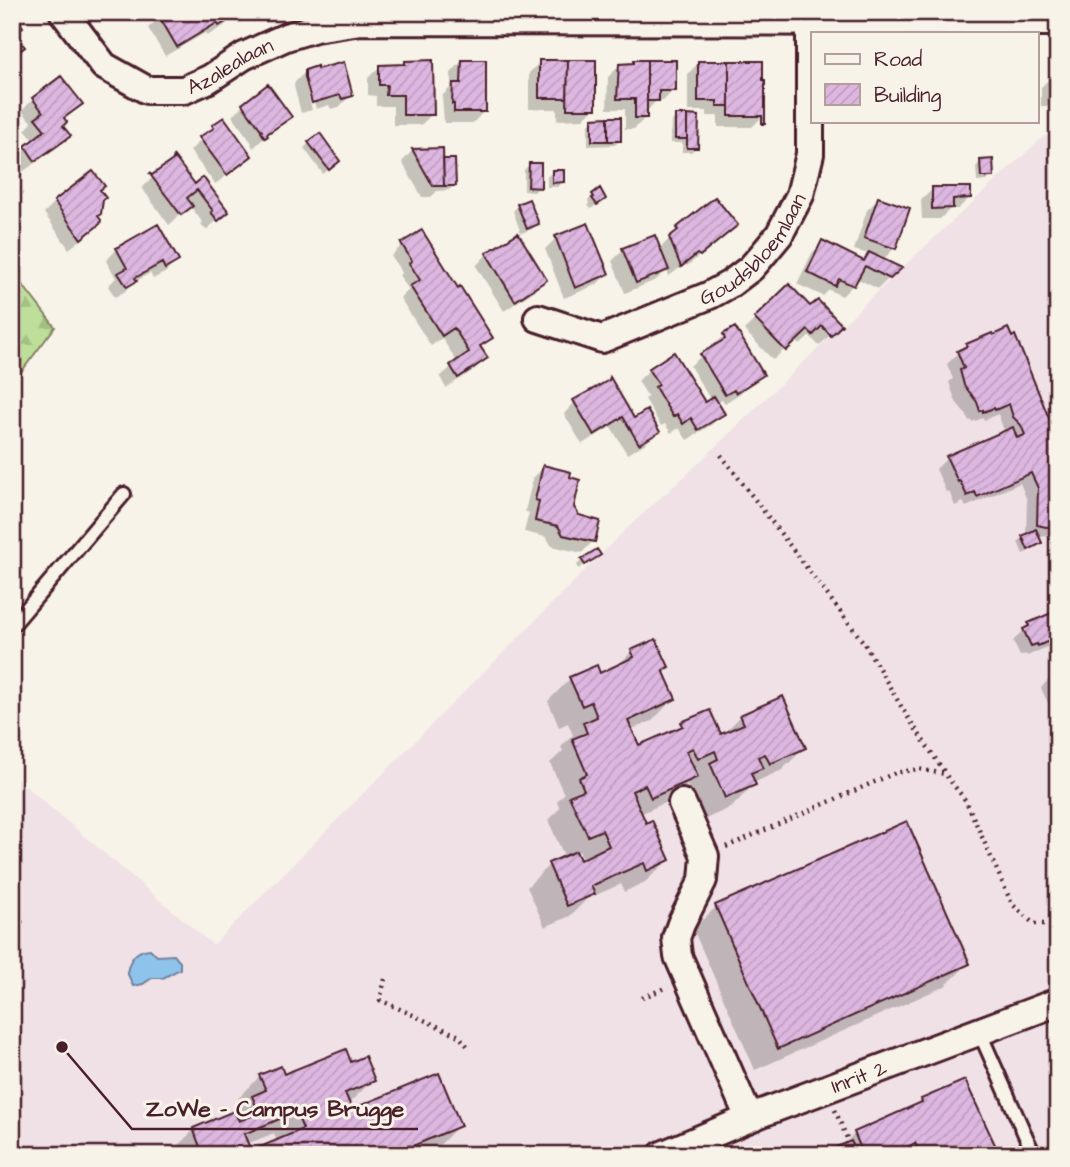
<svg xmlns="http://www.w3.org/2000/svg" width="1070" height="1167" font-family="'Architects Daughter',sans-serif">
<defs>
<pattern id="forest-firs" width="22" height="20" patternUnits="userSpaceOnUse" patternTransform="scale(1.75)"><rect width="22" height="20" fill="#bddf99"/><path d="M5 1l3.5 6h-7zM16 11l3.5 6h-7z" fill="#a4bf84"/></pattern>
<pattern id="building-hatch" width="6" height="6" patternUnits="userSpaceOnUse" patternTransform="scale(1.75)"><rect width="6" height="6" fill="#ddb7e0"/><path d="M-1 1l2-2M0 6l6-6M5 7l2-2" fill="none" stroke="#bf9dc0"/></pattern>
</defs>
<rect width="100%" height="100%" fill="#f7f3e8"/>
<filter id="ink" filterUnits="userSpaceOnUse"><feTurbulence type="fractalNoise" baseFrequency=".0143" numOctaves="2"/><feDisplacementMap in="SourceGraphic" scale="14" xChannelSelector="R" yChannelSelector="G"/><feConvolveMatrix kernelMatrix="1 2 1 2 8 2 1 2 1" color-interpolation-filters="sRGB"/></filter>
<g filter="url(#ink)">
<!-- built -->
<path fill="#efe1e6" d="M 1044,136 L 1058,136 L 1058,1155 L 12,1155 L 12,775 L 213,945 L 625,530 L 685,476 L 902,268 Z"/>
<!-- forest -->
<path fill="url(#forest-firs)" stroke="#847f62" stroke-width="2" d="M 12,271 L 55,327 L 12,384 Z"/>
<!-- water -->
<path fill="#8ec3eb" stroke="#73819e" stroke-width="2" d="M 150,949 L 157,956 L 174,955 L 180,962 L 180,969 L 163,978 L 152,978 L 143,984 L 133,986 L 127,972 C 130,959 135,950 150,949 Z"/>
<!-- shadow -->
<path fill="#0003" fill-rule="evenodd" d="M 168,12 L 235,15 L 224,26 L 207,36 L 205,33 L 165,56 L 148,28 L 160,17 Z
M 462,61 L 484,111 L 473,123 L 444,123 L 442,96 L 451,87 L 451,73 Z
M 405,62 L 432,114 L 421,125 L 393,125 L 393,106 L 376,106 L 376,96 L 368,95 L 368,78 L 379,67 L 402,66 Z
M 540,62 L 595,62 L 594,108 L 583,119 L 557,120 L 557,109 L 529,109 L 529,73 Z
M 634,62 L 674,90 L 663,101 L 656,101 L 646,112 L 646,117 L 634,129 L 625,129 L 625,109 L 607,109 L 608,77 L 619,66 L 631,65 Z
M 699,62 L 763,116 L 752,127 L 718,127 L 718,116 L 707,116 L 707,111 L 688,111 L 688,74 Z
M 1058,67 L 1058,106 L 1041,106 L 1041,87 L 1048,80 L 1048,76 Z
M 306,71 L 351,95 L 339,107 L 331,109 L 329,105 L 316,109 L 308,79 L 304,79 L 312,110 L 301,113 L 294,86 L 295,82 Z
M 33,99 L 81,104 L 63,120 L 61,126 L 69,136 L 58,147 L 24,171 L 15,159 L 34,141 L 25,130 L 32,123 L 22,111 Z
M 243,105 L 289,116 L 253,148 L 251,144 L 252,143 L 232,116 Z
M 676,117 L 697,147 L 691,152 L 682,152 L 682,143 L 670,143 L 671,122 Z
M 593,120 L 620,140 L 615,145 L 588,146 L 588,125 Z
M 213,127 L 250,156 L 239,167 L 215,184 L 190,151 Z
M 309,143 L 333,166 L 323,174 L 304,148 Z
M 441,150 L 441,161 L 454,185 L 449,190 L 437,191 L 431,197 L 422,197 L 402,162 L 412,151 Z
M 981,161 L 992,176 L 987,181 L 977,182 L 976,167 Z
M 529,165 L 539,187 L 534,192 L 524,191 L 524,170 Z
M 552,172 L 563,182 L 557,187 L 547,187 L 547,177 Z
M 153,177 L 194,186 L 227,212 L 206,230 L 201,224 L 203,223 L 190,206 L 169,225 L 142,188 Z
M 933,189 L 969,198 L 958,209 L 950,209 L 940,219 L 922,219 L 921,200 Z
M 98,190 L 96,217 L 99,224 L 87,235 L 69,249 L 44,213 L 55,202 Z
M 593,195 L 604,199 L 591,209 L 588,205 L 589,203 L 588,201 Z
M 879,199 L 895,248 L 882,260 L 899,268 L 878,289 L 856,278 L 853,285 L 842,296 L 829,290 L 823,296 L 797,284 L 812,253 L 823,242 L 862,261 L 869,254 L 854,250 L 867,210 Z
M 518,206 L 537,224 L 532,229 L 521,233 L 513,211 Z
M 735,225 L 724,236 L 687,266 L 685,264 L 669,276 L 667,270 L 656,280 L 625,293 L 612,261 L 623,250 L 659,250 L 678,229 Z
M 518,235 L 545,280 L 534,291 L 504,311 L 476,266 L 487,254 Z
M 556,238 L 607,274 L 596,285 L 564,298 L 545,249 Z
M 402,245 L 457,290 L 490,337 L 479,348 L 486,358 L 475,369 L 446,388 L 440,377 L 457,362 L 442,338 L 431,346 L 400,298 L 409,290 L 399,275 L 402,273 L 391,256 Z
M 117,249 L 177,260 L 166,272 L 153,279 L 150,273 L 133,283 L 124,292 L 115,297 L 108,286 L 116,278 L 106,261 Z
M 789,287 L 810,309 L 840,325 L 819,346 L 810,336 L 800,345 L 795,340 L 773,360 L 744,330 Z
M 724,336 L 762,374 L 739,394 L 725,403 L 722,400 L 716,403 L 723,414 L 711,425 L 687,440 L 679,428 L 671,433 L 665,424 L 661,426 L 645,399 L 648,397 L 638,381 L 649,370 L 704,404 L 710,399 L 690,366 Z
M 967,345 L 1058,443 L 1058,546 L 1052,534 L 1037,538 L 1040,543 L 1035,548 L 1023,554 L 1018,542 L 1026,535 L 1027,500 L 1020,483 L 966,507 L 963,502 L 955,506 L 949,491 L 946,492 L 936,469 L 947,458 L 1006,432 L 1003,428 L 998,414 L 984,420 L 983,418 L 972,422 L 971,420 L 969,421 L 966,414 L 956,402 L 949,382 L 953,379 L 947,364 Z
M 575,402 L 633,420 L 658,432 L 646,443 L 627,454 L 611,427 L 582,444 L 564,414 Z
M 544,467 L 593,541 L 582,553 L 552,546 L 546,537 L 524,532 L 529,513 L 525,511 L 533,478 Z
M 598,555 L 579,569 L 577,565 L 582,560 Z
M 1058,612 L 1058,699 L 1048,703 L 1041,688 L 1052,676 L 1057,675 L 1053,668 L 1052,653 L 1047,647 L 1027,656 L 1026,654 L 1020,656 L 1013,641 L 1029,625 Z
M 632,651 L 667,667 L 662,672 L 674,698 L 652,721 L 630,730 L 638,747 L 676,731 L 682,724 L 720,737 L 741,716 L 804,748 L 782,770 L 753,783 L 754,784 L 732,807 L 703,820 L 687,785 L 673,799 L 640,814 L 668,860 L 645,882 L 624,892 L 621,884 L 587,899 L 570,916 L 545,927 L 527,887 L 549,865 L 565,858 L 548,820 L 560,808 L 557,801 L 564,794 L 550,763 L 563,751 L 561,747 L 573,735 L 568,723 L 559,727 L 548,701 L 570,679 L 599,675 L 617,667 ZM 579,851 L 583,860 L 579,862 L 575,853 Z
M 716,907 L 968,964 L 945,986 L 755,1070 L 693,929 Z
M 350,1064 L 373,1080 L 348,1104 L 351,1111 L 459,1125 L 437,1148 L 420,1155 L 172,1155 L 171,1152 L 194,1130 L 233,1113 L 235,1116 L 242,1108 L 238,1099 L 260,1076 L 283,1077 ZM 274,1133 L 277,1142 L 250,1154 L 247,1144 Z
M 922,1101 L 995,1148 L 989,1155 L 905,1155 L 904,1153 L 901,1155 L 827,1155 L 844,1144 L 855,1133 L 918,1105 Z
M 163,1150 L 165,1155 L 150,1155 Z"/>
<!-- building -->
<path fill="url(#building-hatch)" stroke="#4a1f2b" stroke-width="2" fill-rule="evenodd" d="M 12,12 L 23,27 L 12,35 Z
M 165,12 L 236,12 L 237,15 L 219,26 L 217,23 L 177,47 L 159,16 Z
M 12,36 L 16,41 L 20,41 L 25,47 L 12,57 Z
M 433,60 L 434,115 L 403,115 L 403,95 L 386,95 L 387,85 L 379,85 L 379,65 L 405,64 L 405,61 Z
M 462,60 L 486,60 L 486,112 L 454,112 L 454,104 L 452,104 L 453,83 L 461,83 Z
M 539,60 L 568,60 L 567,98 L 539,98 Z
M 568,60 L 596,60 L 596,109 L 567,109 Z
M 634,60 L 647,60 L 647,118 L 635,118 L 635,99 L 617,99 L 619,64 L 634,63 Z
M 647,60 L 676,60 L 676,91 L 659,91 L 659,101 L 647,101 Z
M 698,61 L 729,61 L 729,106 L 717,106 L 717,101 L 698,101 Z
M 729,61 L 763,61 L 763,80 L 765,80 L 765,124 L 762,124 L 762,116 L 729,116 Z
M 344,62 L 353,96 L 342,99 L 340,95 L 312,103 L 305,78 L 305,70 L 317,66 L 317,69 Z
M 1052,74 L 1058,74 L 1058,95 L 1052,95 Z
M 61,76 L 83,104 L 64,118 L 67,122 L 63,126 L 71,136 L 35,161 L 25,146 L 45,130 L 35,118 L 43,112 L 32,98 Z
M 268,84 L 292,117 L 267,134 L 268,136 L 265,138 L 261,132 L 262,131 L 242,104 Z
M 675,115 L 687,115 L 687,139 L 675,139 Z
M 687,115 L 699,116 L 698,148 L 687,148 Z
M 224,117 L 252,156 L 227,175 L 199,137 L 214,128 L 212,125 Z
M 608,117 L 621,117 L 621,141 L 608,141 Z
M 608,117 L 608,141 L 592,141 L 592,118 Z
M 320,133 L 340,161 L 329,170 L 308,142 Z
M 443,148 L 444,186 L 433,186 L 412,149 Z
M 173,155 L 195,184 L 203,177 L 229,212 L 218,221 L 211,212 L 213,211 L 197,190 L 187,198 L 193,206 L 181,215 L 149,173 L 152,175 L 174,159 Z
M 443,159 L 455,159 L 456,186 L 444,186 Z
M 993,159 L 994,177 L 981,177 L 980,160 Z
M 529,163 L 541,163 L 541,188 L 528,187 Z
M 552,170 L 564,170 L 564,182 L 552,183 Z
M 93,171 L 105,186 L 100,190 L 106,198 L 103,200 L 101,214 L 98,216 L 101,220 L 100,224 L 81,239 L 54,201 Z
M 932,187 L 971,187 L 971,198 L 953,199 L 953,208 L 932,209 Z
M 600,188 L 606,199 L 597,205 L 592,198 L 594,197 L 592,194 Z
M 715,197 L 738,225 L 700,256 L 697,254 L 681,267 L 669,237 L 678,230 L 676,228 Z
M 878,197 L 910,208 L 896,249 L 864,238 Z
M 529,199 L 539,224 L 527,229 L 517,204 Z
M 588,223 L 609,274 L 575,288 L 555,236 Z
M 158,224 L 179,261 L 165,269 L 162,263 L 135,278 L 137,281 L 127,287 L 118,273 L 127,268 L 116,248 Z
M 422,230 L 458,288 L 460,286 L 493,338 L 480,346 L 488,358 L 458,378 L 450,365 L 469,352 L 454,328 L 442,336 L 410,286 L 420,280 L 409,263 L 412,261 L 401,243 Z
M 518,233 L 547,280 L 515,301 L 486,253 Z
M 655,235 L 669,270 L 636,283 L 622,248 Z
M 822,240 L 864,261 L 869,252 L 902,268 L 890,279 L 865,266 L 854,286 L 839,279 L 835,286 L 807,272 Z
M 789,284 L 810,306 L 818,300 L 842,325 L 831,336 L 822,326 L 813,335 L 808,330 L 786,351 L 754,318 Z
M 735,327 L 764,375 L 736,393 L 734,390 L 725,395 L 700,354 L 725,339 L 723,334 Z
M 1008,328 L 1012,337 L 1015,335 L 1058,440 L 1058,526 L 1046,527 L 1037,525 L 1038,488 L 1031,473 L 977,497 L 975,492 L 967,496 L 960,481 L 958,482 L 946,456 L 1013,427 L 1017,438 L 1025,435 L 1021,425 L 1013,417 L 1009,404 L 995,410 L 994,408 L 983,412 L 983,410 L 980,411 L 977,402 L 964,385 L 960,370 L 964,368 L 957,351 L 967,346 L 966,344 L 992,333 L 993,335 Z
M 674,352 L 705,402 L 714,396 L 725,414 L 698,430 L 691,418 L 683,424 L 677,414 L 673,417 L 655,387 L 659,385 L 648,369 Z
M 610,377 L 634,418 L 647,410 L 660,432 L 639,444 L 623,417 L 594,435 L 573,400 L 609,380 Z
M 543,465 L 571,472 L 570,477 L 580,480 L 574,507 L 579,515 L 600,521 L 595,542 L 563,535 L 558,526 L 535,521 L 539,501 L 535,500 Z
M 1036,529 L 1042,543 L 1028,550 L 1022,536 Z
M 597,549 L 601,555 L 585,565 L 581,559 Z
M 1058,610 L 1058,637 L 1038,646 L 1037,644 L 1031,646 L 1023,629 L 1029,626 L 1028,623 Z
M 656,639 L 669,667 L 663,670 L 676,699 L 628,721 L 639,745 L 683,726 L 681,722 L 710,710 L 721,734 L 744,724 L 740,715 L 783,696 L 806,748 L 770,764 L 765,754 L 758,757 L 763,768 L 751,773 L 756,785 L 725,798 L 710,763 L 718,759 L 715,751 L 698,759 L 693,748 L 686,751 L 698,777 L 651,798 L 645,785 L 632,791 L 646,823 L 652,820 L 670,860 L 647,871 L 644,863 L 591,886 L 595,894 L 567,906 L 548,863 L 576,851 L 580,860 L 609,846 L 602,830 L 588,836 L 569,796 L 584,790 L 579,778 L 587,774 L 572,739 L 587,733 L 583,723 L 597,717 L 591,702 L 582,706 L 569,677 L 597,665 L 600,673 L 634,657 L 631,650 Z
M 907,821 L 970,964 L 778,1049 L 715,905 Z
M 346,1049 L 351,1062 L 365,1056 L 375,1081 L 345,1093 L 352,1109 L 439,1073 L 461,1126 L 391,1155 L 203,1155 L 193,1128 L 234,1111 L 239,1121 L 259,1113 L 252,1096 L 266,1090 L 259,1075 L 281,1066 L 284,1074 ZM 296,1112 L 303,1129 L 251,1151 L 244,1134 Z
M 965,1080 L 997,1149 L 984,1155 L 965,1155 L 962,1148 L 946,1155 L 921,1155 L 915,1143 L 891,1155 L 831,1155 L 829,1150 L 851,1141 L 856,1151 L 861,1149 L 854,1132 L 922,1102 L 921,1099 Z"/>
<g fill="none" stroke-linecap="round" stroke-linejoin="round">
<defs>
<path id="lane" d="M 12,626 L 124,494
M 979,1031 L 1034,1155"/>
<g id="street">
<path id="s1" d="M 63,12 L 104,66 L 147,90 L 184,90 L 209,79 L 244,56 L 286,37 L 315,28 L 361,21 L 1058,22"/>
<path id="s2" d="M 538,318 L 602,339 L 710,295 L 730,284 L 751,268 L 759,259 L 779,235 L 800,195 L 810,154 L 810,22"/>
<path d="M 682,803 L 705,856 L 703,880 L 681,924 L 676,938 L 678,956 L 749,1118"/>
<path id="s3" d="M 662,1155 L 762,1113 L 1058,1002"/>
</g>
</defs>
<!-- lane casing -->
<use href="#lane" stroke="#4a1f2b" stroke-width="18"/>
<!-- street casing -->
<use href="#street" stroke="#4a1f2b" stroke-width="32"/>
<!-- path -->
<path stroke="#4a1f2b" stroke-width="4.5" stroke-dasharray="2 5" stroke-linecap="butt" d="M 721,455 L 864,643 L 905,713 L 945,773
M 726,847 L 895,773 L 918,769 L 945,774 L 966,801 L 1012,904 L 1034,924 L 1058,924
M 12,933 L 21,922 L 18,900
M 385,979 L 380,1000 L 459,1036 L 470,1049
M 642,998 L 667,987
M 835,1110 L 847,1138"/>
<!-- lane -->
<use href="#lane" stroke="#f7f3e8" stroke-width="12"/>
<!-- street -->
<use href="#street" stroke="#f7f3e8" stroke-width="26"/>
</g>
</g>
<g text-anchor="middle" stroke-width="6" stroke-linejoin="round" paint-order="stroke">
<!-- street labels -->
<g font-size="21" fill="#4a1f2b" stroke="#f7f3e8">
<text dy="7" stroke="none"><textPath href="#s1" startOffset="206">Azalealaan</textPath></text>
<text dy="7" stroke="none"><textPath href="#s2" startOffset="248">Goudsbloemlaan</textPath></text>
<text dy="7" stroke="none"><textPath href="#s3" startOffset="212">Inrit 2</textPath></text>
</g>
</g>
<!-- callouts -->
<path fill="none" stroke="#4a1f2b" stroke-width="2.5" d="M62 1047L132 1129H418"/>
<circle fill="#4a1f2b" stroke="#f7f3e8" stroke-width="2.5" cx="62" cy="1047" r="7"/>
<g font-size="23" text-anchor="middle" font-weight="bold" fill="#4a1f2b" stroke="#f7f3e8" stroke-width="6" stroke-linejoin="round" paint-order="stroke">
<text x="275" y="1116">ZoWe - Campus Brugge</text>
</g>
<!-- margin -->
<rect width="1070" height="1167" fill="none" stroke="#f7f3e8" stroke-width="42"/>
<rect x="21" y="21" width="1028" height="1125" fill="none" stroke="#4a1f2b" stroke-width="2.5" filter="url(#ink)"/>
<!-- legend -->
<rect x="811" y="32" width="228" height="91" fill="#f7f3e8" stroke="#b29e9c" stroke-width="2"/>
<rect x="825" y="54" width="35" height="10" fill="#f7f3e8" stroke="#b29e9c" stroke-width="2"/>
<text x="874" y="66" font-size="21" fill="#4a1f2b">Road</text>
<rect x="825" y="84" width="35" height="21" fill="url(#building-hatch)" stroke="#b29e9c" stroke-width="2"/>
<text x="874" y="102" font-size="21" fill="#4a1f2b">Building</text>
</svg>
